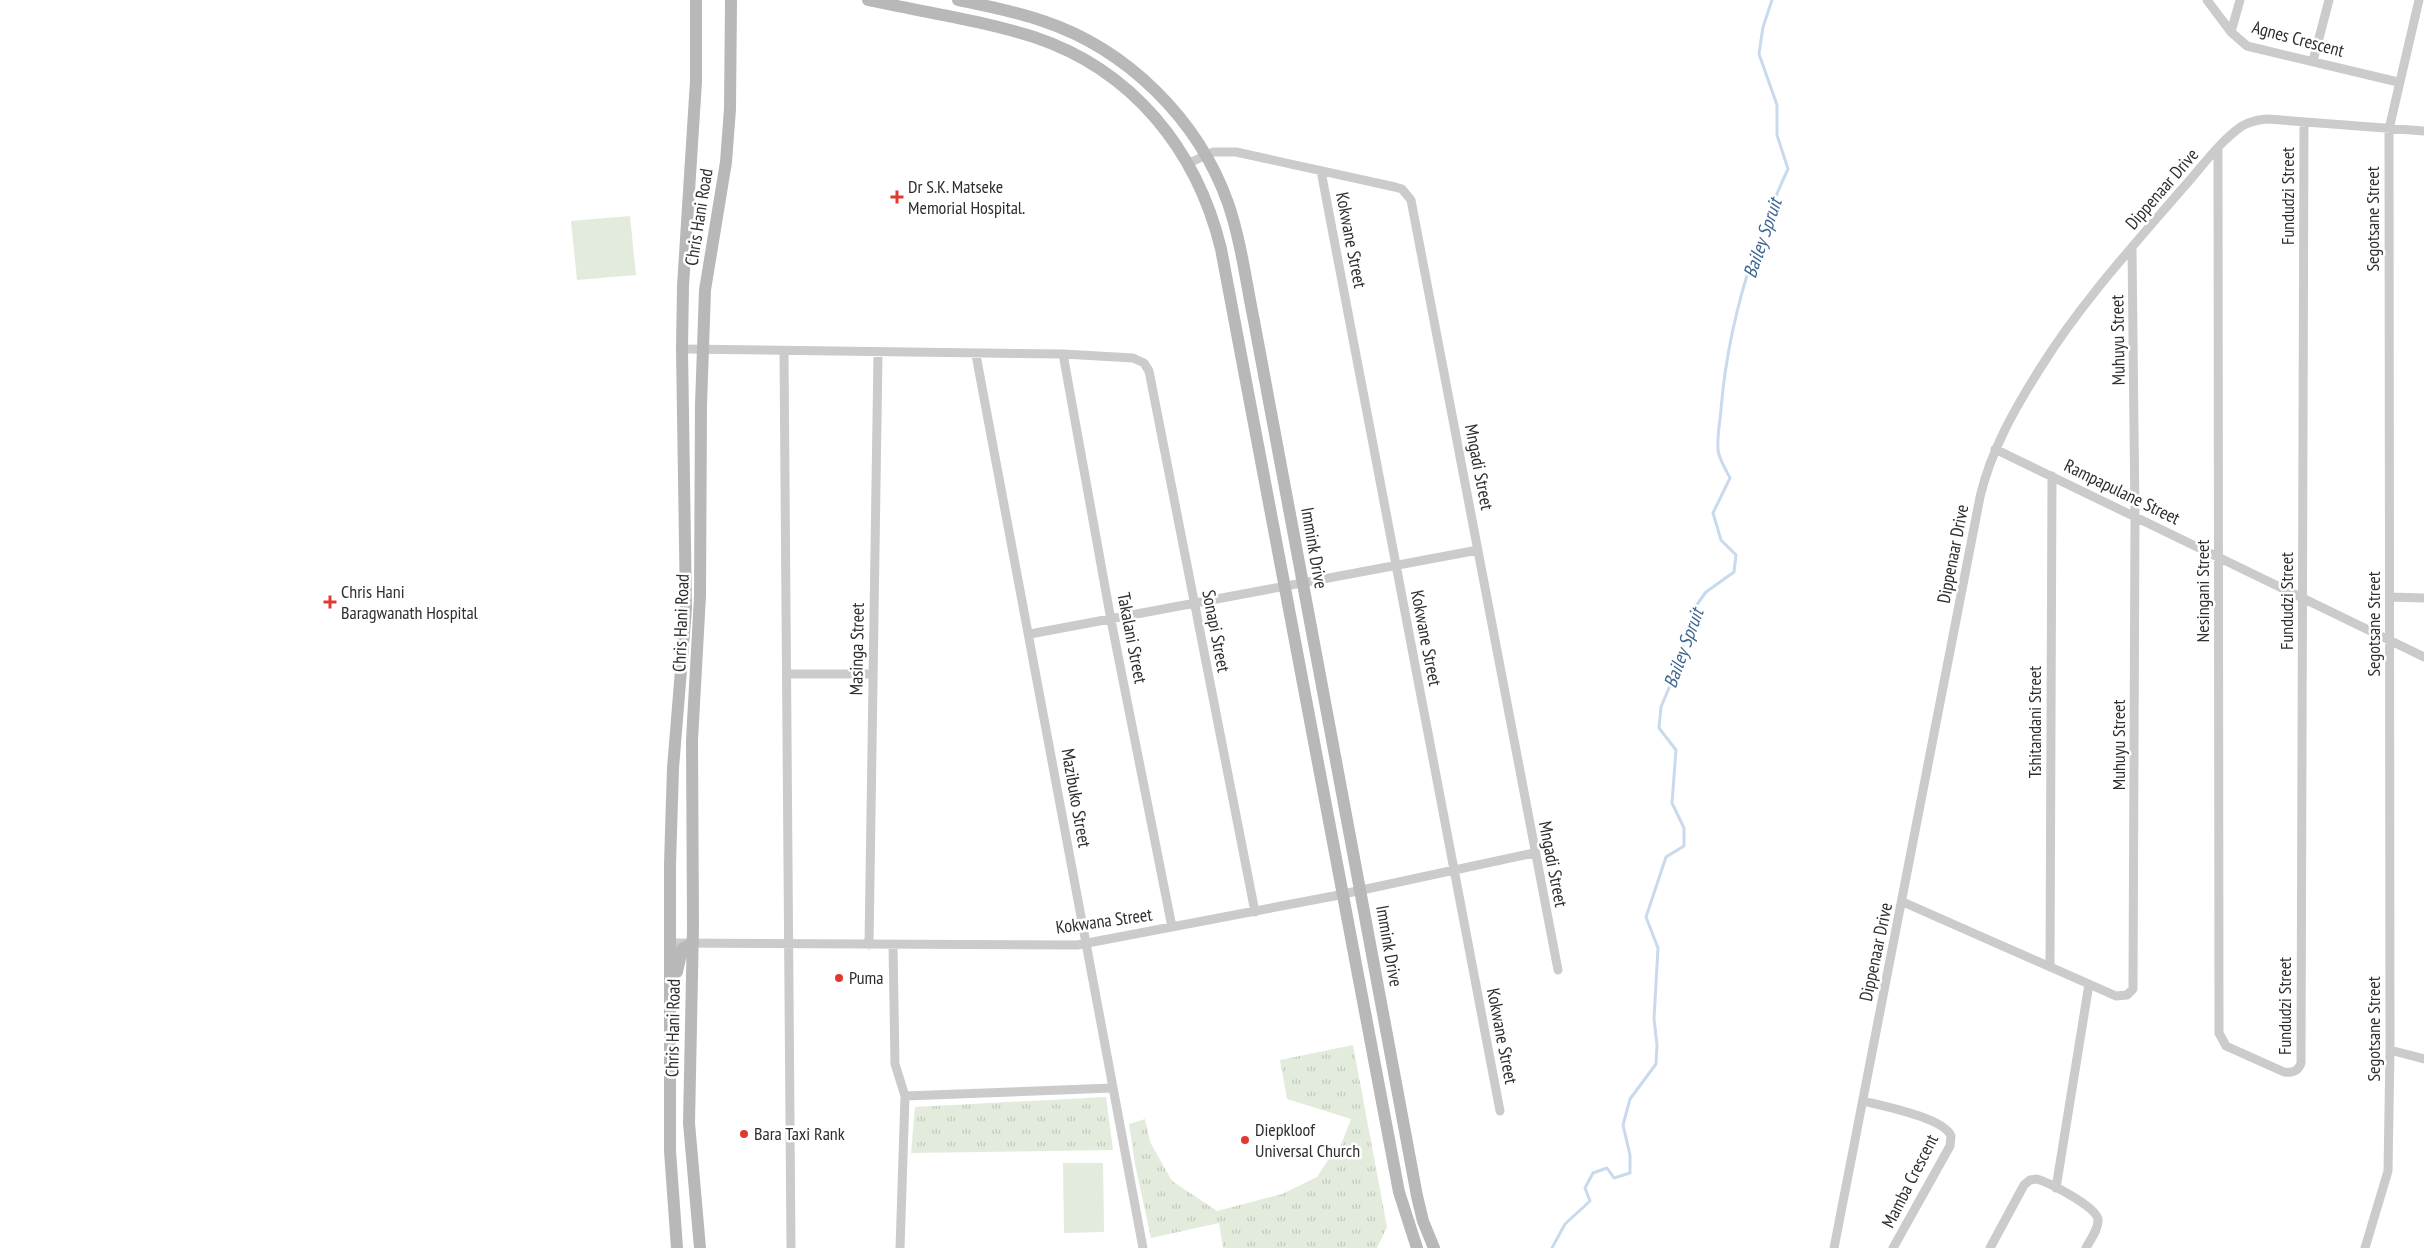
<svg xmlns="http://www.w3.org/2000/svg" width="2424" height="1248" font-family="'PT Sans Narrow',sans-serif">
<defs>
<pattern id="grass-tufts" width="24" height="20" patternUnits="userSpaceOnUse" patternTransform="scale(1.25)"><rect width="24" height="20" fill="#e3ebdc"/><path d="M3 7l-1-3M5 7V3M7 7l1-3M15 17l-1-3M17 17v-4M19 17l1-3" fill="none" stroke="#c3cabd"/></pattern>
</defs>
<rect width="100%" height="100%" fill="#fff"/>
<!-- grass -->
<path fill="url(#grass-tufts)" d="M 1353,1045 L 1387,1227 L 1377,1248 L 1223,1248 L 1219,1223 L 1151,1238 L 1135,1164 L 1129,1124 L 1145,1119 L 1150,1142 L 1172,1181 L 1217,1211 L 1282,1194 L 1317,1177 L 1330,1157 L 1341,1145 L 1351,1119 L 1287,1099 L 1280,1060 Z
M 1106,1097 L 1113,1150 L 911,1153 L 915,1107 Z"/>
<!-- garden -->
<path fill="#e3ebdc" d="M 630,216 L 636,275 L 577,280 L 571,221 Z
M 1063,1163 L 1103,1163 L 1104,1232 L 1064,1233 Z"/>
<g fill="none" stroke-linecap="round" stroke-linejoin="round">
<!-- stream -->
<path stroke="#c8daeb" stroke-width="3" d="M 1552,1248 L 1565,1224 L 1590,1201 L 1585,1188 L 1593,1173 L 1607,1168 L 1614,1178 L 1630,1173 L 1630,1155 L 1623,1125 L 1630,1099 L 1656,1064 L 1657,1045 L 1654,1019 L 1658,948 L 1646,917 L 1666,857 L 1684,846 L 1684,828 L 1672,803 L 1676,750 L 1659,728 L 1661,707 L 1674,676 L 1693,610 L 1706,592 L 1734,572 L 1736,555 L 1721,540 L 1713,513 L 1730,478 C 1726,470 1719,459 1718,450 C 1717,435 1720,423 1721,409 C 1728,325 1753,244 1788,169 L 1777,135 L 1777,105 L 1759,54 L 1763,27 L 1772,0"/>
<!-- minor -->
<path stroke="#cbcbcb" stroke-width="9" d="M 2207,0 L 2231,32 L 2247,46 L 2398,82
M 2231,32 L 2240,0
M 2313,61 L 2329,0
M 2218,148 L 2219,1033 L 2226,1046 L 2284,1072 C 2292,1073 2298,1072 2301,1063 L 2304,122
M 1189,163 L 1213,152 L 1236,152 L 1395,187 L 1402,189 L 1411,200 L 1558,970
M 1321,171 L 1500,1111
M 682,349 L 1063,354 L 1133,358 L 1144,363 L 1149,371 L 1255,912
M 784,352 L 791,1248
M 1063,354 L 1111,620 L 1172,927
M 976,355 L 1143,1248
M 1995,449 L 2424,657
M 2390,597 L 2424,598
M 1030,634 L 1478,550
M 787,674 L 873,674
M 1903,902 L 2116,996 L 2127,995 L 2133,989 L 2135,517 L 2132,248
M 671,943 L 1077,945 L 1334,896 L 1534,853
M 869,945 L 878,354
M 893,945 L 895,1064 L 905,1096 L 900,1248
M 2050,967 L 2052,476
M 2390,1050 L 2424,1059
M 905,1096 L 1112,1088
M 1863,1101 C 1883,1106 1944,1118 1951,1136 L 1950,1146 L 1893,1248
M 2056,1188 L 2089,984
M 1834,1248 L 1980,497 C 1991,450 2015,408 2041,367 C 2081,303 2133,246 2182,189 C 2201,168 2219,142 2242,126 C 2250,121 2258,120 2267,119 L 2424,131
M 1990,1248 L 2024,1185 L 2030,1180 L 2037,1179 C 2050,1183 2095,1206 2098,1219 C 2099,1229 2090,1240 2086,1248
M 2365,1248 L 2388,1171 L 2390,1050 L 2389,129 L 2419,0"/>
<!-- secondary -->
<path stroke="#b8b8b8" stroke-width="12" d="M 868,0 C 923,12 980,20 1034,37 C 1133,70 1197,150 1221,249 L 1399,1192 L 1417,1248
M 958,0 C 986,6 1015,11 1043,21 C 1127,49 1198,119 1228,203 C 1241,241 1246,282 1254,321 L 1417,1196 L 1423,1221 L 1434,1248
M 677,972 L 682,949 L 693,943
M 677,1248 L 670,1151 L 670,864 L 673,768 L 686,609 L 682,349 L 683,286 L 696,81 L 696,0
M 700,1248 L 689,1123 L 693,927 L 692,740 L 700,596 L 701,405 L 705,290 L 726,162 L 730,109 L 731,0"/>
</g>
<!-- markers -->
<g fill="#e33832" stroke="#fff" stroke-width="2">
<path d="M894.5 189.5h5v5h5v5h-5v5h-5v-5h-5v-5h5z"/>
<path d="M327.5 594.5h5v5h5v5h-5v5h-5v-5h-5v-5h5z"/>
<circle cx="839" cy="978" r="5"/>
<circle cx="744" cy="1134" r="5"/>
<circle cx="1245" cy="1140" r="5"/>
</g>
<g text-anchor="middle" stroke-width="5" stroke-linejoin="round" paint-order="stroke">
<!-- street labels -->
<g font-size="18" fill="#2e2e2e" stroke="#fff">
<text transform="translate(2298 39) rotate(15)" y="6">Agnes Crescent</text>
<text transform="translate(2162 189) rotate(-49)" y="6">Dippenaar Drive</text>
<text transform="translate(2288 196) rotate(-90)" y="6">Fundudzi Street</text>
<text transform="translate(699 217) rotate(-81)" y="6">Chris Hani Road</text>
<text transform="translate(2373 219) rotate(-90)" y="6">Segotsane Street</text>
<text transform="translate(1351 240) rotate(79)" y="6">Kokwane Street</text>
<text transform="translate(2118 340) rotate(-91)" y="6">Muhuyu Street</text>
<text transform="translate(1479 467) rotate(79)" y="6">Mngadi Street</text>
<text transform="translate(2122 492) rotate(26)" y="6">Rampapulane Street</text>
<text transform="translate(1314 548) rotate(80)" y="6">Immink Drive</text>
<text transform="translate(1953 554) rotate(-79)" y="6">Dippenaar Drive</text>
<text transform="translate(2203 591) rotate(-90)" y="6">Nesingani Street</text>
<text transform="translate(2287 601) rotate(-90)" y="6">Fundudzi Street</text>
<text transform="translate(681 623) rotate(-88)" y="6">Chris Hani Road</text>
<text transform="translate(2374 624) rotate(-90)" y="6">Segotsane Street</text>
<text transform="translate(1216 631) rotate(79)" y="6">Sonapi Street</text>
<text transform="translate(1132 638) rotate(79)" y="6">Takalani Street</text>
<text transform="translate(1426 638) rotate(79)" y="6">Kokwane Street</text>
<text transform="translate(857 649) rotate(-89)" y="6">Masinga Street</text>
<text transform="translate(2035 722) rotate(-90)" y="6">Tshitandani Street</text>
<text transform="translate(2119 745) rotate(-90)" y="6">Muhuyu Street</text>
<text transform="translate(1076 798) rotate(80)" y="6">Mazibuko Street</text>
<text transform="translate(1553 864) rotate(79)" y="6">Mngadi Street</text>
<text transform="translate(1104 921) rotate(-8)" y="6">Kokwana Street</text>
<text transform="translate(1389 946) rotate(80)" y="6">Immink Drive</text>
<text transform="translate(1876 952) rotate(-78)" y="6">Dippenaar Drive</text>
<text transform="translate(2285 1006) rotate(-90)" y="6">Fundudzi Street</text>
<text transform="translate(673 1028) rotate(-89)" y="6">Chris Hani Road</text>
<text transform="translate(2374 1029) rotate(-90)" y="6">Segotsane Street</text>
<text transform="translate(1502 1036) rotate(79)" y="6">Kokwane Street</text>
<text transform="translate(1910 1181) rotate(-63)" y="6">Mamba Crescent</text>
</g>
<!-- poi labels -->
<g font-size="18" fill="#2e2e2e" stroke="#fff" text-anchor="start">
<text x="908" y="193">Dr S.K. Matseke<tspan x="908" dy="21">Memorial Hospital.</tspan></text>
<text x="341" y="598">Chris Hani<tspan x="341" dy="21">Baragwanath Hospital</tspan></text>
<text x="849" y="984">Puma</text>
<text x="1255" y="1136">Diepkloof<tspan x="1255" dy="21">Universal Church</tspan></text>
<text x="754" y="1140">Bara Taxi Rank</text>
</g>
<!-- water labels -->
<g font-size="19" font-style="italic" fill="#3d6690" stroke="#fff">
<text transform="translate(1762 238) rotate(-71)" y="7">Bailey Spruit</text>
<text transform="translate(1683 648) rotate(-70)" y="7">Bailey Spruit</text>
</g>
</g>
</svg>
